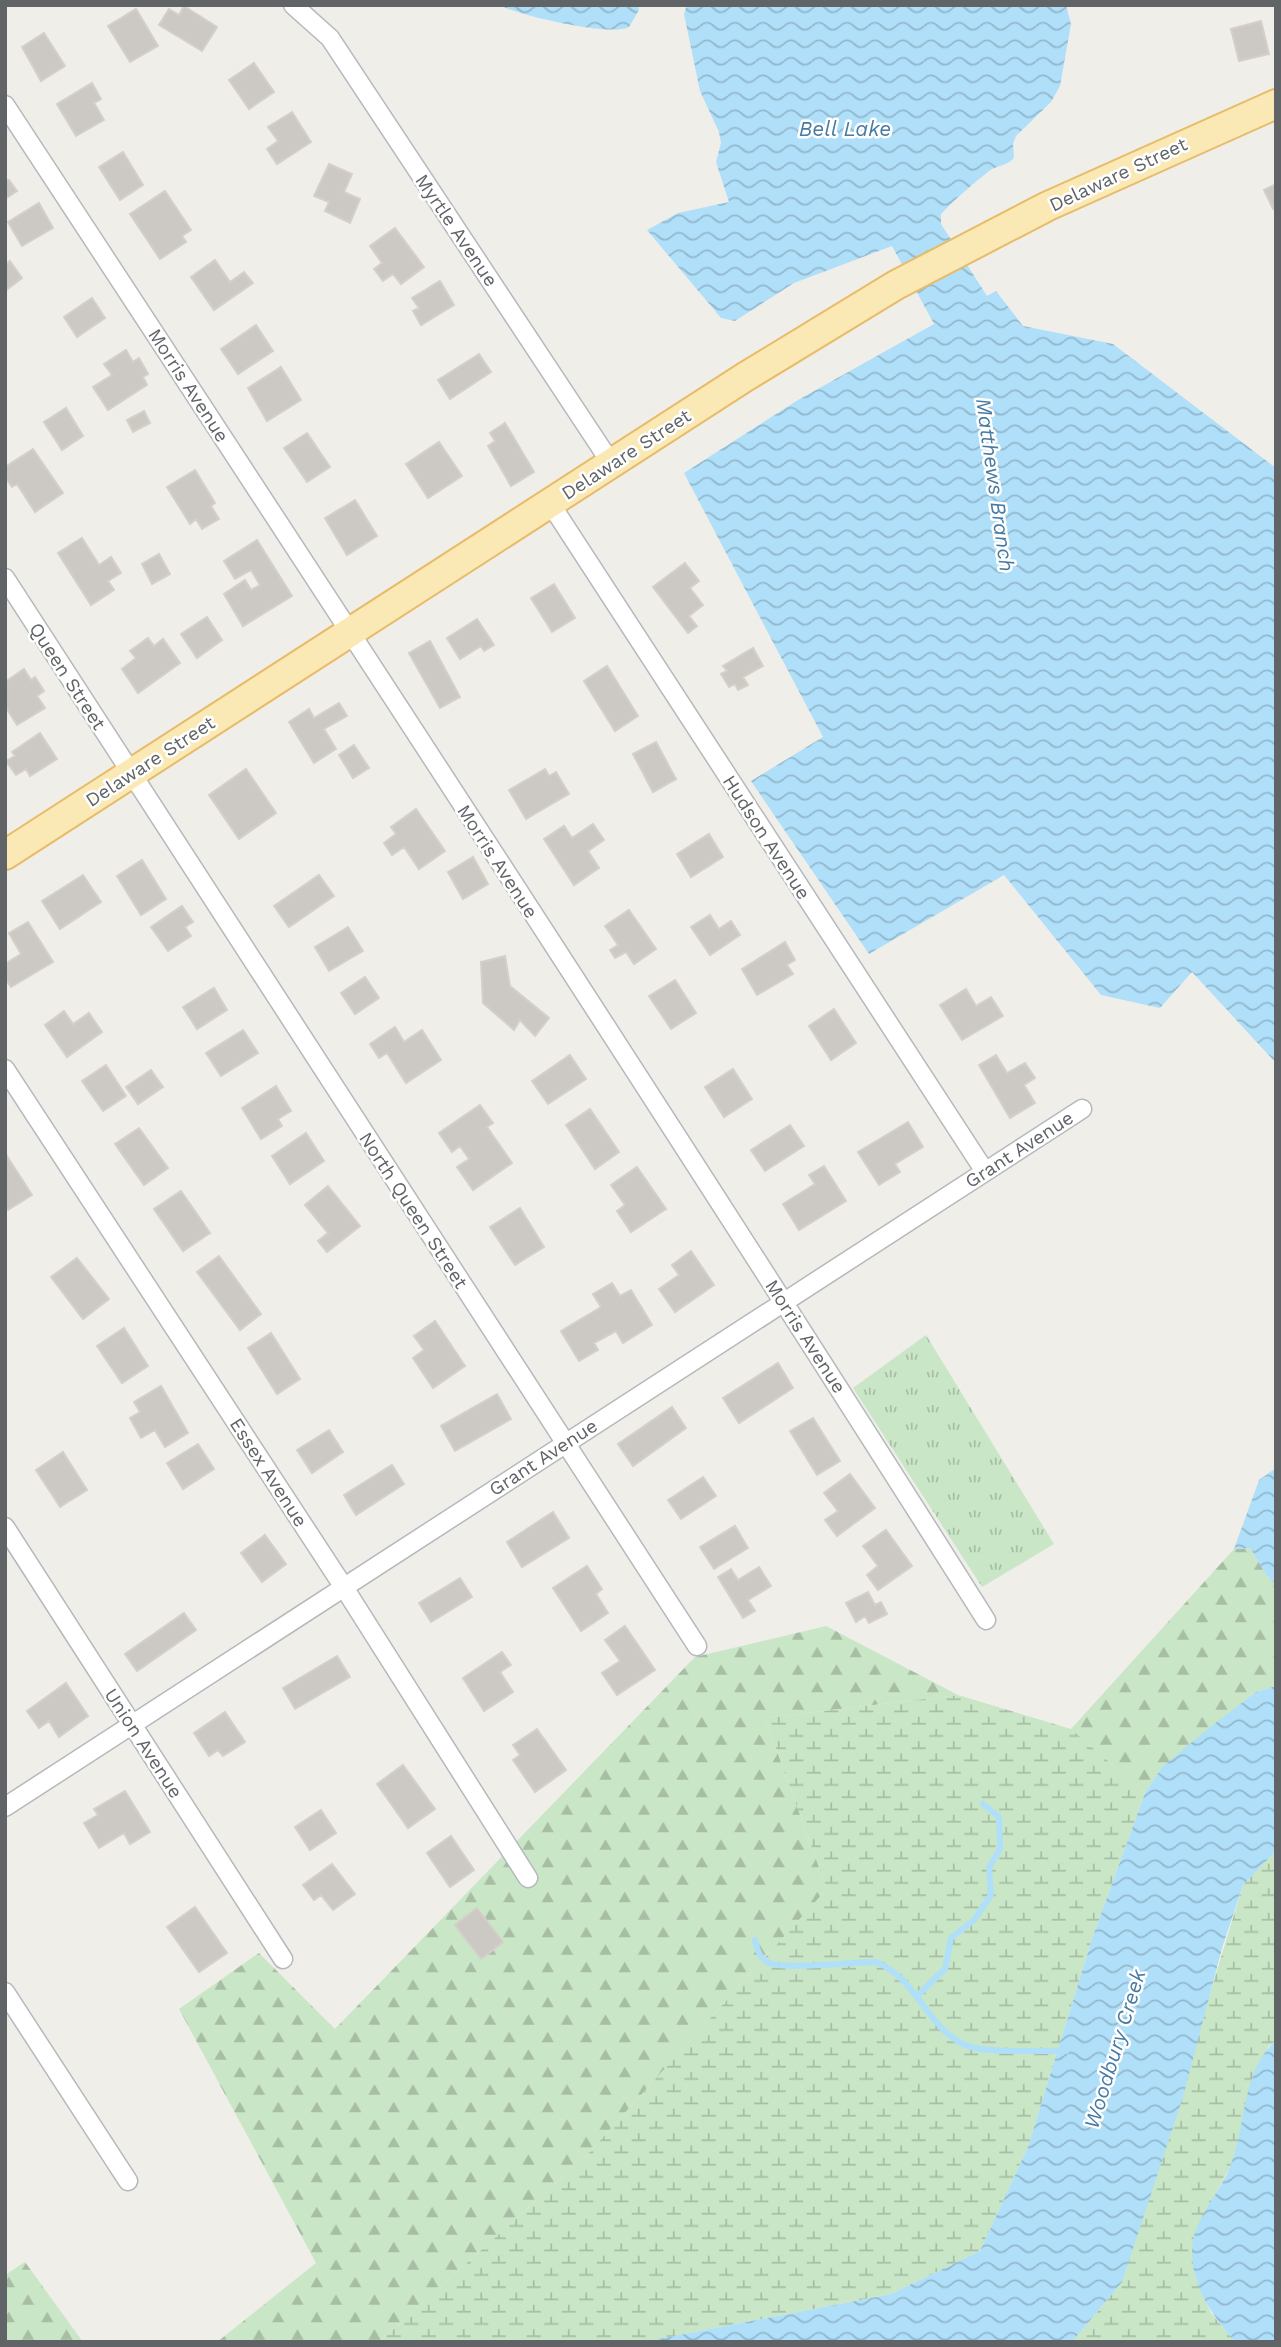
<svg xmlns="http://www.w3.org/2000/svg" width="1281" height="2347" font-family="'Work Sans',sans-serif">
<defs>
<pattern id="forest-firs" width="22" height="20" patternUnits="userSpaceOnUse" patternTransform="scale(1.75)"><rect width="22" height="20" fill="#c9e6c7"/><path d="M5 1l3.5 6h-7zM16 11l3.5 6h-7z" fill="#a7bea5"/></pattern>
<pattern id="wetland-marsh" width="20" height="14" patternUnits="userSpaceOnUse" patternTransform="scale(1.75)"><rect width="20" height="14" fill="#c9e6c7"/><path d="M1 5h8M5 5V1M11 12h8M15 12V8" fill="none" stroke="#a7bea5"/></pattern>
<pattern id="park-tufts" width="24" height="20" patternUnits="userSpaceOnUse" patternTransform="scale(1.75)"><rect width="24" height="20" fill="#c9e6c7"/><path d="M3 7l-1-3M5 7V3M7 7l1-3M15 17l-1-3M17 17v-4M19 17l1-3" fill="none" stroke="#a7bea5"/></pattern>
<pattern id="water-waves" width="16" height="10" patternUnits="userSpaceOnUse" patternTransform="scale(1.75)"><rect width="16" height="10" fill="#afdff9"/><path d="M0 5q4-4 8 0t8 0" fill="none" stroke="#92b8cd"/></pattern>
</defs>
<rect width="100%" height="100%" fill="#f0eee9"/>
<!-- forest -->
<path fill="url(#forest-firs)" d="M 1250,1548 L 1267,1576 L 1276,1585 L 1276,1686 L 1256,1692 L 1162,1767 L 1145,1793 L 1071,1729 L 1234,1549 Z
M 826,1626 L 958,1695 L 765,1718 L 827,1889 L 586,2156 L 379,2342 L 217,2342 L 316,2263 L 179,2009 L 259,1953 L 335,2029 L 695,1657 Z
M 25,2262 L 83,2342 L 5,2342 L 5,2275 Z"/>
<!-- wetland -->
<path fill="url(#wetland-marsh)" d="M 958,1695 L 1071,1729 L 1145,1793 L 1092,1939 L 1028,2147 L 980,2251 L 891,2294 L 643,2342 L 379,2342 L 586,2156 L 827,1889 L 765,1718 Z
M 1276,1851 L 1276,2040 L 1268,2047 L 1231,2165 L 1197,2229 L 1195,2277 L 1211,2313 L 1235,2342 L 1072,2342 L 1122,2282 L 1243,1885 Z"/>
<!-- park -->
<path fill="url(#park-tufts)" d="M 926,1335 L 1054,1544 L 982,1587 L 853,1388 Z"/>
<!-- water -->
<path fill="url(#water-waves)" d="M 499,5 L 638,5 L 639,10 L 629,27 C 610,37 519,15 499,5 Z
M 687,5 L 1066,5 L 1071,24 L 1060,86 L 1051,102 L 1016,136 L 1013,144 L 1014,158 C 1007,166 998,165 989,171 C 973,184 955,199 941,214 L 941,224 L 987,296 L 996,291 L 1023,326 L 1113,344 L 1276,468 L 1276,1063 L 1192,972 L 1160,1008 L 1101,995 L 1004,875 L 869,954 L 751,781 L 823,737 L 684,473 L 798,400 L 934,324 L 892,246 L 794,283 L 735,321 L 721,318 L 647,230 L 678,213 L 729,202 L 716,162 L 721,143 L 719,132 L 700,91 L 684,14 Z
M 1276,1468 L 1276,1585 L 1267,1576 L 1250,1548 L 1234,1549 L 1259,1480 Z
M 1276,1686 L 1276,1851 L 1243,1885 L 1222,1948 L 1183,2097 L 1122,2282 L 1072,2342 L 643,2342 L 891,2294 L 980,2251 L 1028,2147 L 1092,1939 L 1145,1793 L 1162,1767 L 1209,1728 L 1256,1692 Z
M 1276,2040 L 1276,2342 L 1235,2342 C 1212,2315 1193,2289 1192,2252 C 1191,2221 1221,2193 1231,2164 C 1247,2122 1241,2072 1276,2040 Z"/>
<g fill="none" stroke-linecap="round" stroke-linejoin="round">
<!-- stream -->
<path stroke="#afdff9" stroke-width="6" d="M 755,1940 C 757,1949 759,1958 769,1963 C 786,1970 854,1962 876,1962 C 916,1977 926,2027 965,2045 C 985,2054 1042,2050 1066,2051
M 917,1996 L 945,1969 L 951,1938 L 974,1920 L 991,1895 L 989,1868 L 1000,1849 L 999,1817 L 983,1804"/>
</g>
<!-- building -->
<path fill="#ccc9c5" stroke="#d5d0c7" stroke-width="2" d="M 184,6 L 217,27 L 202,51 L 159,25 L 169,9 L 179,15 Z
M 136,9 L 158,46 L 130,62 L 108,26 Z
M 1261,21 L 1269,54 L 1239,61 L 1231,29 Z
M 44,33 L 65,66 L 41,81 L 22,47 Z
M 254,63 L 274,92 L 249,109 L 229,80 Z
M 92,83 L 101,99 L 94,103 L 104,120 L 76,136 L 57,104 Z
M 292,112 L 311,142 L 277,164 L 267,149 L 278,141 L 268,127 Z
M 123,152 L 143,185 L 120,200 L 99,167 Z
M 329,164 L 352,174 L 344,192 L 360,199 L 350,223 L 325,211 L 329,202 L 314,196 Z
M 5,180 L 9,180 L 17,191 L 5,199 Z
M 1276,184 L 1276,208 L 1273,209 L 1264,190 Z
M 165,191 L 191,230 L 182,236 L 186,242 L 160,259 L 130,214 Z
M 39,203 L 53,228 L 22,246 L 8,222 Z
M 395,228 L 424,267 L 401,284 L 393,274 L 383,281 L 374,269 L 382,263 L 370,246 Z
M 215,260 L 230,282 L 244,272 L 253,283 L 214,310 L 191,277 Z
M 10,261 L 22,278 L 5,291 L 5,265 Z
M 440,281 L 454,305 L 421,325 L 413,311 L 419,308 L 412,298 Z
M 92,298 L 105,318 L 77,337 L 64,317 Z
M 256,325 L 273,351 L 238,374 L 221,349 Z
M 126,350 L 133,362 L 139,358 L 148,374 L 143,377 L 147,385 L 108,410 L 93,387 L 112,375 L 104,364 Z
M 479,354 L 491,372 L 450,399 L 438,380 Z
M 281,367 L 301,400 L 267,421 L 248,388 Z
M 66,408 L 83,436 L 62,450 L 44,422 Z
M 144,411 L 150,423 L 133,432 L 127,420 Z
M 505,423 L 534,472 L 511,486 L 488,446 L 495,441 L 490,433 Z
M 307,433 L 330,467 L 307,482 L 284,448 Z
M 439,442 L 462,476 L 428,498 L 406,464 Z
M 33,449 L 63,493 L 35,512 L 17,484 L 12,487 L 5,477 L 5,467 Z
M 195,470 L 215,503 L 211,506 L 219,519 L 202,529 L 196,519 L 190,524 L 167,487 Z
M 355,500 L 377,536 L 347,555 L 325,518 Z
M 82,538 L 99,565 L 111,557 L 121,573 L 108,581 L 114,590 L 91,605 L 58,553 Z
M 257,540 L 292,596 L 243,626 L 224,594 L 245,580 L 251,590 L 260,585 L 251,570 L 235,579 L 224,561 Z
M 159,554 L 170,574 L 152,584 L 142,564 Z
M 685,563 L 699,581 L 690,588 L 703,605 L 689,616 L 697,626 L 688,633 L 653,587 Z
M 554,584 L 575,618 L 552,632 L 531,598 Z
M 207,617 L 222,640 L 197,658 L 181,634 Z
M 477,619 L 494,645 L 484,651 L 481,646 L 460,659 L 447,638 Z
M 148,638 L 154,646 L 163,639 L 180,663 L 138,693 L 122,669 L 136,658 L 130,651 Z
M 430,641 L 460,697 L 440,708 L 409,653 Z
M 753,648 L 763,666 L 743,677 L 748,685 L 738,690 L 735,684 L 729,687 L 721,674 L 727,671 L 723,666 Z
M 607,666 L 638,716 L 615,731 L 584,681 Z
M 24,669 L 31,680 L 35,677 L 44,691 L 37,696 L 45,708 L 17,725 L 5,706 L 5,682 Z
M 339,703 L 347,716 L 324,729 L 336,749 L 314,763 L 289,722 L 309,709 L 314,718 Z
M 40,733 L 57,759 L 30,776 L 26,769 L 16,775 L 6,761 L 15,756 L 12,752 Z
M 656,742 L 676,779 L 653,792 L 633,754 Z
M 354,745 L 369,768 L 353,778 L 339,755 Z
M 246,769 L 276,813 L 239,839 L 209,795 Z
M 545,769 L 549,776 L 556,772 L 569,794 L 526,819 L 509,790 Z
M 416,809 L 445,851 L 419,869 L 404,847 L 392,855 L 384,843 L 396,834 L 391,827 Z
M 593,824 L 604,840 L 588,851 L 599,868 L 574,885 L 544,839 L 564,826 L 572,838 Z
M 709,834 L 723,857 L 691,877 L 677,854 Z
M 473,857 L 488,884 L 463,899 L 448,872 Z
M 142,860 L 166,899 L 141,915 L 117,876 Z
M 83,875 L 101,902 L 60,929 L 42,901 Z
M 319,875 L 334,896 L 289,927 L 274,906 Z
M 182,906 L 193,922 L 185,927 L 191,936 L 168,951 L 151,927 Z
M 629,910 L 656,949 L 634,964 L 626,952 L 615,958 L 610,950 L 618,945 L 605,926 Z
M 710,915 L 719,929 L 731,921 L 740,935 L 710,955 L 691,927 Z
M 28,922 L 53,962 L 11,987 L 5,978 L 5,964 L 21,954 L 9,933 Z
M 348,927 L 363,951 L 329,971 L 315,947 Z
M 785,942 L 795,960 L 787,965 L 793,974 L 757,995 L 742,969 Z
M 505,956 L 510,986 L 549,1018 L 535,1036 L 520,1020 L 514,1030 L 483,1003 L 481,962 Z
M 365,977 L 379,998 L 355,1014 L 341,993 Z
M 675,980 L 696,1013 L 671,1029 L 649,996 Z
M 214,988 L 227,1010 L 197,1029 L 183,1007 Z
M 966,989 L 976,1006 L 991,997 L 1003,1016 L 962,1040 L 940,1005 Z
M 834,1009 L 856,1043 L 831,1060 L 809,1026 Z
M 64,1011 L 73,1024 L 89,1013 L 102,1032 L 67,1057 L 45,1025 Z
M 395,1027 L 404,1042 L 422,1030 L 441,1060 L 406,1083 L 387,1053 L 379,1058 L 370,1044 Z
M 243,1030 L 258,1053 L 221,1076 L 206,1053 Z
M 570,1055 L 586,1079 L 548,1104 L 532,1081 Z
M 996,1055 L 1007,1073 L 1025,1063 L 1035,1078 L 1024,1085 L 1035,1103 L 1010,1118 L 979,1065 Z
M 106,1065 L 126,1096 L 103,1111 L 82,1081 Z
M 733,1069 L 752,1099 L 724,1117 L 705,1087 Z
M 151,1070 L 163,1087 L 138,1104 L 126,1087 Z
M 276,1086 L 291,1111 L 278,1119 L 282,1126 L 261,1139 L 242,1108 Z
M 480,1105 L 493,1123 L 487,1127 L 512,1163 L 473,1190 L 457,1167 L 469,1159 L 460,1146 L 452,1152 L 439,1133 Z
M 590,1109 L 619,1152 L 595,1169 L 566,1125 Z
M 908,1122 L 923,1147 L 895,1164 L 900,1172 L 879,1185 L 858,1152 Z
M 790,1125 L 804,1146 L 765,1171 L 751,1150 Z
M 139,1128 L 168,1168 L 144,1185 L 115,1144 Z
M 306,1133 L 324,1161 L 290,1184 L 272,1156 Z
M 5,1153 L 32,1195 L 8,1210 L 5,1206 Z
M 824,1166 L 846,1201 L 799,1230 L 783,1204 L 815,1184 L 809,1175 Z
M 637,1167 L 666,1209 L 631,1232 L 617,1211 L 625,1205 L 611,1185 Z
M 328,1186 L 360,1226 L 327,1252 L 318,1241 L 328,1233 L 305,1205 Z
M 181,1191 L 210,1233 L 183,1251 L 154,1209 Z
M 520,1208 L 544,1247 L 515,1265 L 490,1227 Z
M 691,1251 L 714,1285 L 675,1312 L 659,1289 L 679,1275 L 672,1265 Z
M 219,1256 L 261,1314 L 240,1330 L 197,1272 Z
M 77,1258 L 109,1299 L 83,1319 L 51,1277 Z
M 612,1283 L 620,1296 L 631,1290 L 652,1325 L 623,1343 L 616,1331 L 594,1343 L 598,1350 L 579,1361 L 561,1331 L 601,1307 L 593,1294 Z
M 435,1321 L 465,1366 L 433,1388 L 413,1358 L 424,1350 L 414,1336 Z
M 124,1328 L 148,1366 L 122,1383 L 97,1346 Z
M 271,1333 L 300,1379 L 277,1394 L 248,1348 Z
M 778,1363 L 793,1388 L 739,1423 L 723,1398 Z
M 161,1386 L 188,1433 L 165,1447 L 155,1430 L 141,1438 L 130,1418 L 140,1412 L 134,1402 Z
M 497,1394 L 511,1419 L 455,1451 L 441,1426 Z
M 672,1407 L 686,1428 L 633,1466 L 618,1444 Z
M 813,1418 L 840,1461 L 817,1475 L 790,1431 Z
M 329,1430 L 343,1452 L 312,1473 L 297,1450 Z
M 198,1444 L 214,1469 L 183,1489 L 167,1463 Z
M 63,1452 L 87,1490 L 60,1507 L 36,1470 Z
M 392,1465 L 404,1484 L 356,1515 L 344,1495 Z
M 850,1474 L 875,1508 L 837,1536 L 825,1520 L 838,1511 L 824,1493 Z
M 703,1477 L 716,1496 L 681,1519 L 668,1500 Z
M 553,1512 L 569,1538 L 522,1567 L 507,1542 Z
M 735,1526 L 748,1548 L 714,1569 L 700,1547 Z
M 886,1530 L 912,1566 L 878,1590 L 867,1575 L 878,1566 L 863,1546 Z
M 265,1535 L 286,1564 L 262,1582 L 241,1553 Z
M 587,1566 L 602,1589 L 596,1594 L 608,1613 L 581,1631 L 553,1588 Z
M 759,1567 L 771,1586 L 748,1600 L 755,1611 L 743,1618 L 718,1577 L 731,1569 L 738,1580 Z
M 460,1578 L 472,1597 L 431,1622 L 419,1603 Z
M 868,1592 L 875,1605 L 881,1602 L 887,1614 L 869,1623 L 865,1616 L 856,1622 L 846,1603 Z
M 184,1613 L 196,1630 L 137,1671 L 125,1654 Z
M 625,1626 L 655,1670 L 617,1695 L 602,1673 L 620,1661 L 605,1640 Z
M 502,1652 L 511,1665 L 500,1672 L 513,1692 L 484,1711 L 463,1678 Z
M 337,1656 L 350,1677 L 295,1709 L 283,1688 Z
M 66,1683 L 88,1716 L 59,1737 L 49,1721 L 39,1728 L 27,1711 Z
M 225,1712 L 245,1742 L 223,1756 L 218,1750 L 209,1756 L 194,1733 Z
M 537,1729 L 566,1770 L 535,1792 L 513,1760 L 520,1755 L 513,1745 Z
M 403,1765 L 435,1809 L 408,1828 L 377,1784 Z
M 125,1791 L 150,1832 L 130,1844 L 124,1833 L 99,1848 L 84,1823 L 98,1815 L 94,1809 Z
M 321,1810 L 336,1833 L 310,1850 L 295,1827 Z
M 451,1836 L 474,1870 L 450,1887 L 427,1853 Z
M 332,1864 L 355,1894 L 333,1910 L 321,1895 L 314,1900 L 303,1885 Z
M 195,1907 L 227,1953 L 199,1972 L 167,1927 Z
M 477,1908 L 503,1942 L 481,1959 L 455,1925 Z"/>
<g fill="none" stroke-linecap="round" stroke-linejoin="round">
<defs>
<path id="street" d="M 293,5 L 330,38 L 611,463
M 5,105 C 335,608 664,1111 986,1620
M 550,503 L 984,1170
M 5,578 L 697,1646
M 5,1069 L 345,1589 L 528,1878
M 5,1527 L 283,1959
M 5,1807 L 1082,1109
M 5,1992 L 128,2181"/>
<path id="primary" d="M 5,855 L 745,377 L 896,285 L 1048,206 L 1276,104"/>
</defs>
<!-- street casing -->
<use href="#street" stroke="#b5b8bc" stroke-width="21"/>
<!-- primary casing -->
<use href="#primary" stroke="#e8bb69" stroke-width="32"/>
<!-- street -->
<use href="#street" stroke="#fff" stroke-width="18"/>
<!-- primary -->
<use href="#primary" stroke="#fae9b4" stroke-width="28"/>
</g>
<g text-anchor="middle" stroke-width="5" stroke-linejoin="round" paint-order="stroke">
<!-- street labels -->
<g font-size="19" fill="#606467" stroke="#fff">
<text transform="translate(1118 174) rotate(-25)" y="7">Delaware Street</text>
<text transform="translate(457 230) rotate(56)" y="7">Myrtle Avenue</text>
<text transform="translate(189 385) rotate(57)" y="7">Morris Avenue</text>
<text transform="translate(626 454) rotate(-33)" y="7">Delaware Street</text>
<text transform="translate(68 676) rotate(57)" y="7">Queen Street</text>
<text transform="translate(150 761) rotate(-33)" y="7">Delaware Street</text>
<text transform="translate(767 837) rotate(57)" y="7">Hudson Avenue</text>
<text transform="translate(498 861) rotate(57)" y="7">Morris Avenue</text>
<text transform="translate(1019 1149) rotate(-33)" y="7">Grant Avenue</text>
<text transform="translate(414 1210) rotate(57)" y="7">North Queen Street</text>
<text transform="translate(806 1336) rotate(57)" y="7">Morris Avenue</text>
<text transform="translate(543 1457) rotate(-33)" y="7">Grant Avenue</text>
<text transform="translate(269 1472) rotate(57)" y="7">Essex Avenue</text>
<text transform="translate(144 1743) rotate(57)" y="7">Union Avenue</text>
</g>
<!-- water labels -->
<g font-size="21" font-style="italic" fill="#487ba3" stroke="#fff">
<text x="845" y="136">Bell Lake</text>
<text transform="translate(995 485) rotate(82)" y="7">Matthews Branch</text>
<text transform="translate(1115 2049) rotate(-73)" y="7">Woodbury Creek</text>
</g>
</g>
<!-- border -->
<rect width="1281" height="2347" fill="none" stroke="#606467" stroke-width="14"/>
</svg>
